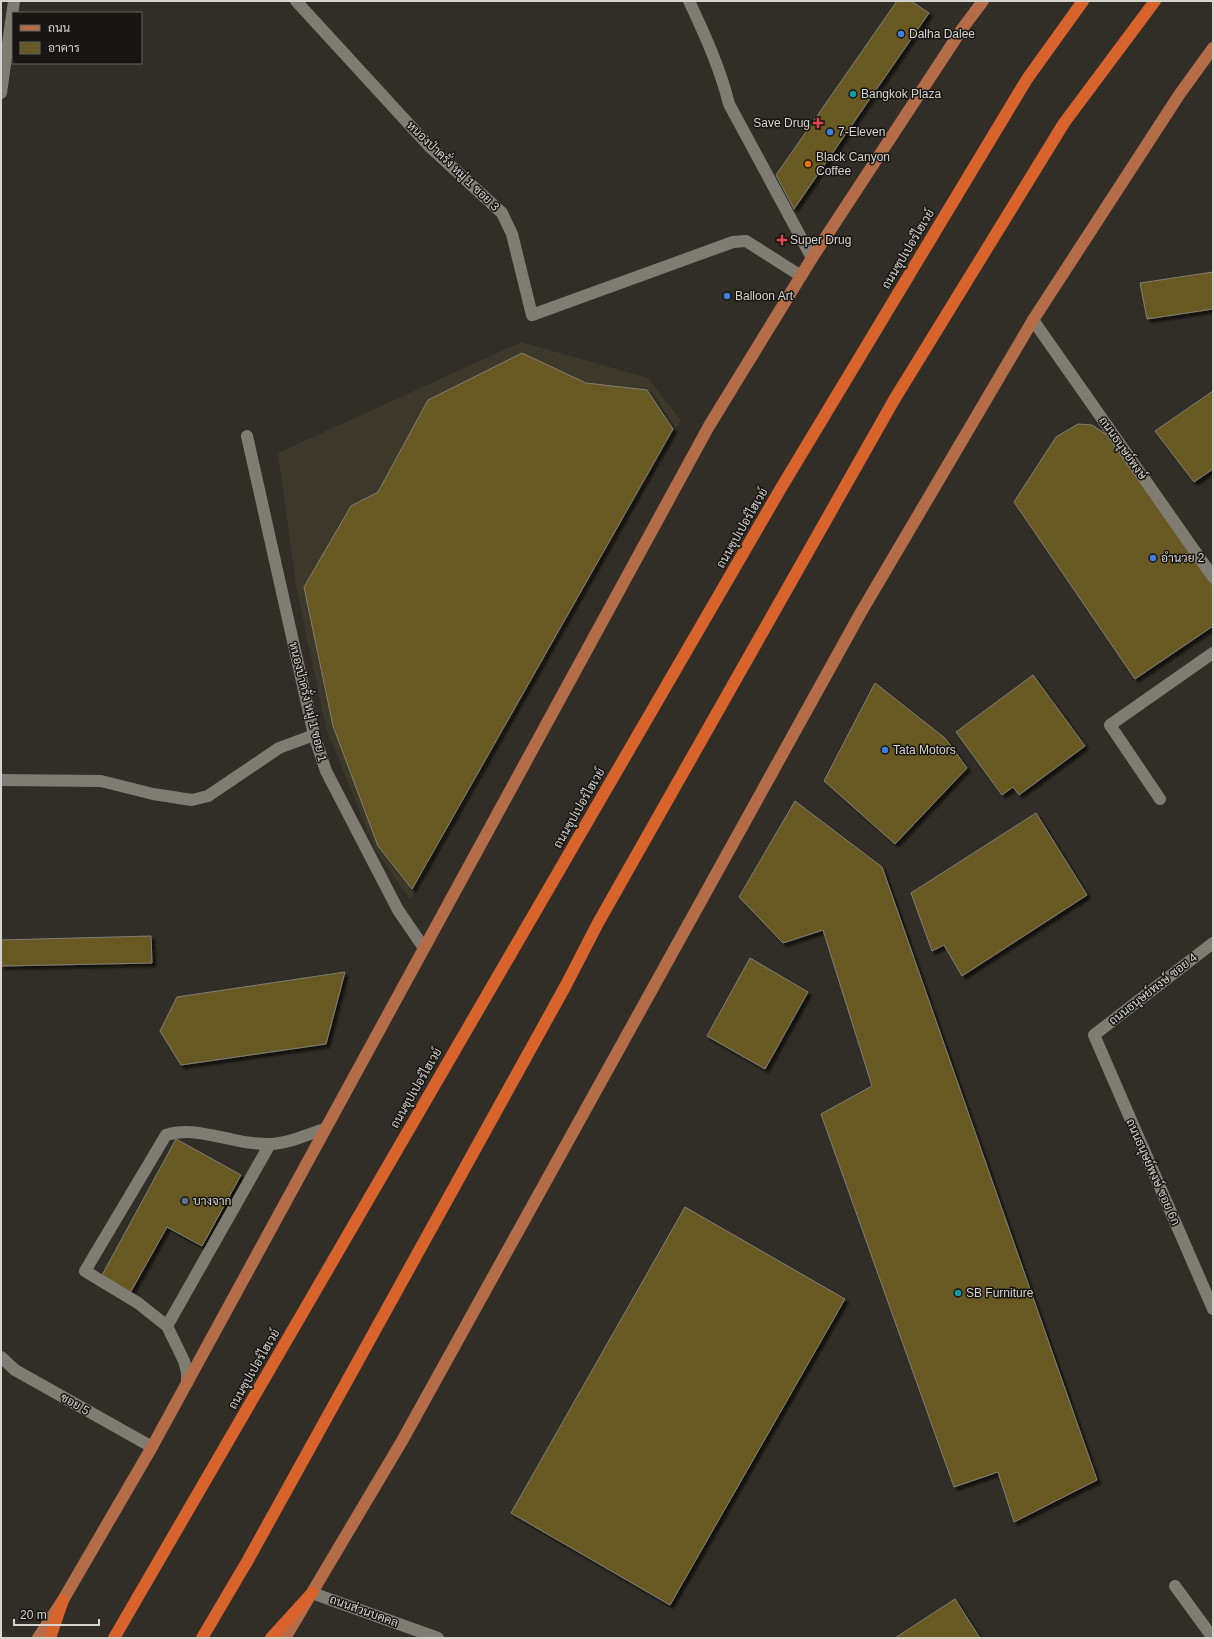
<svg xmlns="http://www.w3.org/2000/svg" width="1214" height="1639" font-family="Helvetica,Sarabun,sans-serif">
<defs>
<filter id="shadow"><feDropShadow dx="3.5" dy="3.5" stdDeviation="1" flood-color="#0009"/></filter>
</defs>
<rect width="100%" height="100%" fill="#302e26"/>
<!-- built -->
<path fill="#3c382a" d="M 521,342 L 648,378 L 681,420 L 410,900 L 375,849 L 326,728 L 296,586 L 278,453 Z"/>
<!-- building -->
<path fill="#685823" stroke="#827f76" filter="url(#shadow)" d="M 897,1 L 911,1 L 929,13 L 794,209 L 776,175 Z
M 1213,272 L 1213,309 L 1147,319 L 1140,283 Z
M 522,353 L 586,383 L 647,390 L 673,429 L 412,889 L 378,846 L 333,726 L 304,587 L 351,506 L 378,492 L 428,400 Z
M 1213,391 L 1213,469 L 1194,482 L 1155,431 Z
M 1078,424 L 1092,425 L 1110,437 L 1213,586 L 1213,626 L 1135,679 L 1014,502 L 1056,437 Z
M 1033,675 L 1085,746 L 1019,795 L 1013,787 L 1002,795 L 956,732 Z
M 875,683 L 945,738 L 967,768 L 895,844 L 824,781 Z
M 795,801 L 882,867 L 1097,1480 L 1014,1522 L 998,1472 L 954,1487 L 821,1114 L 872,1086 L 823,930 L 783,943 L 739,897 Z
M 1036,813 L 1087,895 L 962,976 L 944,945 L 932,951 L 911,893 Z
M 151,936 L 152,963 L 1,966 L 1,940 Z
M 750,958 L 808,992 L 765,1069 L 707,1036 Z
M 345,972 L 326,1044 L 181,1065 L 160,1031 L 177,997 Z
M 176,1139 L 241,1175 L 202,1246 L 167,1227 L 130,1293 L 101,1277 Z
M 685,1207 L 845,1299 L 670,1605 L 511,1513 Z
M 955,1599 L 980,1638 L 895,1638 Z"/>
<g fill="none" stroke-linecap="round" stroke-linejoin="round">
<!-- minor -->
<path stroke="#7f7d73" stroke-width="12" d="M 296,1 L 429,146 L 502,213 L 512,234 L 532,315 L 733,242 L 746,241 L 801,276
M 689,1 C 705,35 720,68 729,104 L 812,258
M 1,93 L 14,1
M 1033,320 L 1213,577
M 247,436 L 314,735 L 326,771 L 398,910 L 424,948
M 1,780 L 101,781 L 153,794 L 192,800 L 208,796 L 279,748 L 314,735
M 1160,799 L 1110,725 L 1213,653
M 1213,943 L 1094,1035 L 1213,1309
M 167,1326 L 270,1144
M 1,1357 L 15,1370 L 152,1447
M 187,1383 L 187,1372 L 184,1361 L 167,1326 L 138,1303 L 85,1271 L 166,1135 C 188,1128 208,1135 230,1139 C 242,1142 256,1144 269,1144 C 288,1144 307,1134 325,1129
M 1175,1586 L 1213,1638
M 312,1593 L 438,1638"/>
<!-- major -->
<path stroke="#b56d49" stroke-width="12" d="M 38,1638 L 63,1600 L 152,1447 L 709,426 L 812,258 L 962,29 L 983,1
M 285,1638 L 402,1441 L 860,614 L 1033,320 L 1179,95 L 1213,48"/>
<!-- highway -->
<path stroke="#d9632d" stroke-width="12" d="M 50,1638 L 63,1600
M 114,1638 L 781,488 L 1027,79 L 1083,1
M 202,1638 L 248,1560 L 566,985 L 598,923 L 894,400 L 1064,123 L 1155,1
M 271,1638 L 312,1593"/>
</g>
<!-- markers -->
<g fill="#3f7fe0" stroke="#171613" stroke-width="1.5">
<circle cx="901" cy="34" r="4"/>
<circle cx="830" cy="132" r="4"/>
<circle cx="727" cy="296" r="4"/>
<circle cx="1153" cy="558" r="4"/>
<circle cx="885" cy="750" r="4"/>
</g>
<g fill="#0f9aa8" stroke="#171613" stroke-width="1.5">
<circle cx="853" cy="94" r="4"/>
<circle cx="958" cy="1293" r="4"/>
</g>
<g fill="#e0444e" stroke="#171613" stroke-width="1.5">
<path d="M816 117h4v4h4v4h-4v4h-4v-4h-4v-4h4z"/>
<path d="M780 234h4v4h4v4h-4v4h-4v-4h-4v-4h4z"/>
</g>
<circle fill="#e8710a" stroke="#171613" stroke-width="1.5" cx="808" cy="164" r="4"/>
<circle fill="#5c6f8a" stroke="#171613" stroke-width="1.5" cx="185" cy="1201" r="4"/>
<g text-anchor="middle" stroke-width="3" stroke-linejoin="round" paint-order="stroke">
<!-- poi labels -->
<g font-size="12" fill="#d6d4cf" stroke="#171613" text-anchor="start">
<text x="909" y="38">Dalha Dalee</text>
<text x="861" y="98">Bangkok Plaza</text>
<text x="810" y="127" text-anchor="end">Save Drug</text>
<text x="838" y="136">7-Eleven</text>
<text x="816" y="161">Black Canyon<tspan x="816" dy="14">Coffee</tspan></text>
<text x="790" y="244">Super Drug</text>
<text x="735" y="300">Balloon Art</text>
<text x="1161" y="562">อำนวย 2</text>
<text x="893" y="754">Tata Motors</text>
<text x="193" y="1205">บางจาก</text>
<text x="966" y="1297">SB Furniture</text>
</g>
<!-- street labels -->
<g font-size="12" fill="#d6d4cf" stroke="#171613">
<text transform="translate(453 166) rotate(44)" y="4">หนองป่าครั่ง หมู่ 1 ซอย 3</text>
<text transform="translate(908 249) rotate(-59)" y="4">ถนนซุปเปอร์ไฮเวย์</text>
<text transform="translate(1123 448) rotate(55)" y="4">ถนนธนุษย์พงษ์</text>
<text transform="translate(742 528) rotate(-60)" y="4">ถนนซุปเปอร์ไฮเวย์</text>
<text transform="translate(308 702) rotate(76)" y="4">หนองป่าครั่ง หมู่ 1 ซอย 1</text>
<text transform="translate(579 808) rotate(-60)" y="4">ถนนซุปเปอร์ไฮเวย์</text>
<text transform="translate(1153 989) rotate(-38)" y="4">ถนนธนุษย์พงษ์ ซอย 4</text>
<text transform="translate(416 1088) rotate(-60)" y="4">ถนนซุปเปอร์ไฮเวย์</text>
<text transform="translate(1153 1172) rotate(66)" y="4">ถนนธนุษย์พงษ์ ซอย 6ก</text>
<text transform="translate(254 1369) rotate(-60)" y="4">ถนนซุปเปอร์ไฮเวย์</text>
<text transform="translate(75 1404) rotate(30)" y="4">ซอย 5</text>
<text transform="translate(364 1611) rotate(20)" y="4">ถนนส่วนบคคล</text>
</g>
</g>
<!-- border -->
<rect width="1214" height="1639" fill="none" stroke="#d6d4cf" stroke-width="4"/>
<!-- legend -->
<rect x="12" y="12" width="130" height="52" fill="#171613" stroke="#63625e"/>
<rect x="20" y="25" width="20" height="6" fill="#b56d49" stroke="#63625e"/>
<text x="48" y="32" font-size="12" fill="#d6d4cf">ถนน</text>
<rect x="20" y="42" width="20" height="12" fill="#685823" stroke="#63625e"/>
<text x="48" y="52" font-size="12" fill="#d6d4cf">อาคาร</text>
<!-- scale -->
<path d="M14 1619v6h85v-6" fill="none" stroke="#d6d4cf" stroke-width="2"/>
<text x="20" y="1619" font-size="12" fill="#d6d4cf" stroke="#171613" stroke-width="3" paint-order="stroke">20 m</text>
</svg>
